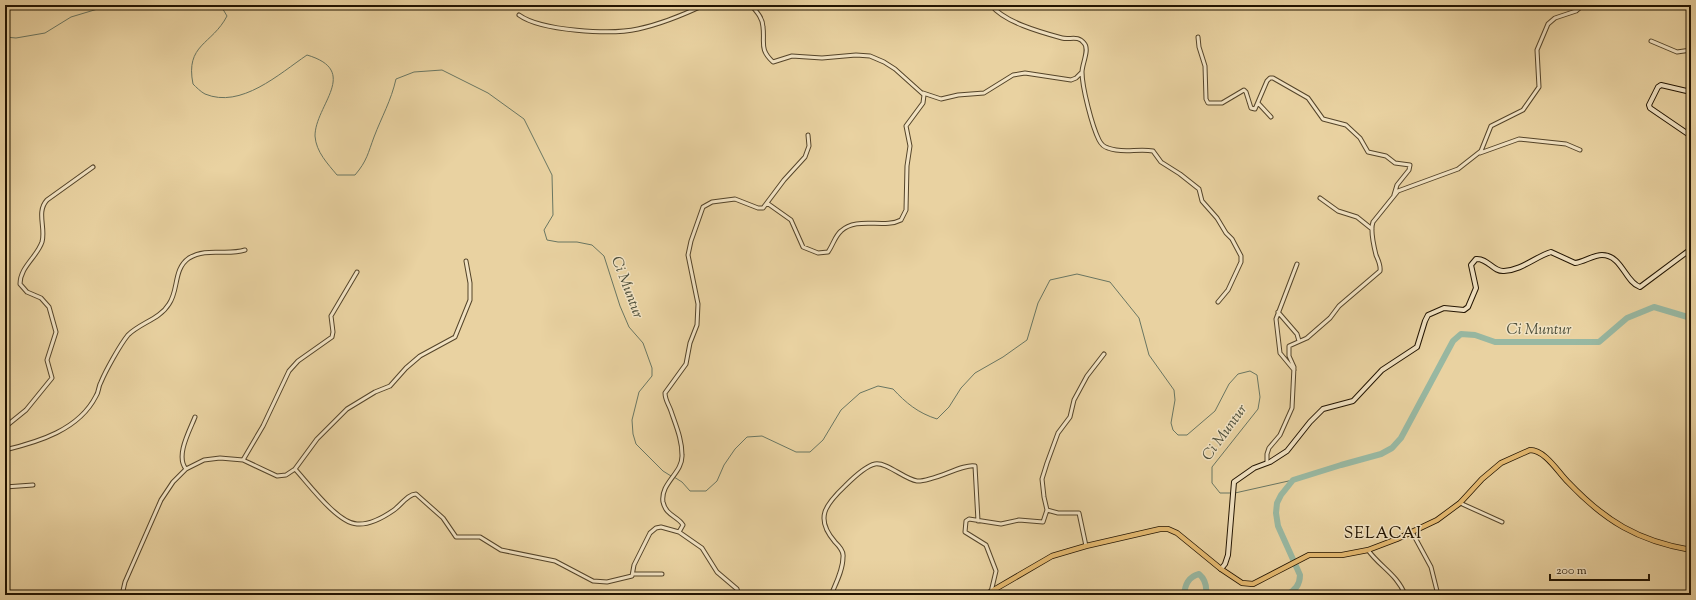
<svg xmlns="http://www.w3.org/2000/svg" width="1696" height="600" font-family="'Sorts Mill Goudy',serif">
<rect width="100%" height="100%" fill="#e9d2a1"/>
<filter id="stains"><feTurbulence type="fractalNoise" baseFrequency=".005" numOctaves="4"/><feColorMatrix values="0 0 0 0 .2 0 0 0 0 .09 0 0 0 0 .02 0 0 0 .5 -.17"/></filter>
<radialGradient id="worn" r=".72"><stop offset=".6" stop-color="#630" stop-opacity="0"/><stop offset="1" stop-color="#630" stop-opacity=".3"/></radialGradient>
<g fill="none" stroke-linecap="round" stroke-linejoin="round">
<!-- stream -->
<path stroke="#697662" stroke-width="1" d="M 212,5 L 221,6 L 227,16 C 212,45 185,44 193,84 C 196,87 201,92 205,94 C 241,109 279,74 307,55 C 361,71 315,105 315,136 C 316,152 328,164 337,175 L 355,175 C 367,161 368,153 374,137 C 382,116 391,101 396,79 L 414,72 L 442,70 L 488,93 L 524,119 L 552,175 L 553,215 L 544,230 L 547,240 L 558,242 L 577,242 L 592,245 L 604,256 L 620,306 L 629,327 L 643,343 L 652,368 L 652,376 L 639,392 L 632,420 L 633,434 L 636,444 L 663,471 L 671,476
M 5,37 L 16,38 L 45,33 L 71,17 L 111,5
M 674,477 L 682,482 L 690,491 L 706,491 L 717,481 L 724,465 L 735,449 L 747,437 L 762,436 L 796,452 L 810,452 L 823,440 L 841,410 L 860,393 L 878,386 L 893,389 C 906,403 918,413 937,419 L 949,407 L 961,388 L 975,373 L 1003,357 L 1027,340 L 1038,303 L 1050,280 L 1077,274 L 1110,282 L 1139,318 L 1149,355 L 1174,390 L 1175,400 L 1171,423 L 1173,430 L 1178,435 L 1187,435 L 1215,411 L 1229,384 L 1238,374 L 1250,371 L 1257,375 L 1260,397 L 1258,409 L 1212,467 L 1212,483 L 1220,493 L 1232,493
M 1235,493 L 1293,480"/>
<!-- river -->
<path stroke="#98b8a2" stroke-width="6" d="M 1184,595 C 1185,585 1188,577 1199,574 C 1205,579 1207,587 1206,595
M 1286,595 C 1295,591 1300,584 1300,575 L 1278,526 L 1276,513 L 1277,503 L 1281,495 L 1293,480 L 1341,465 L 1381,454 L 1392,448 L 1401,438 L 1453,341 L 1461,334 L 1475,335 L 1495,342 L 1599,342 L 1627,318 L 1654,307 L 1691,318"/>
<defs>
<path id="minor" d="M 751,5 C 756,11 763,18 763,27 C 765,43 759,49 773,62 L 792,56 L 822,58 L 856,55 L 870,56 L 884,62 L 895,69 L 924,95 L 923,103 L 906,126 L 910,146 L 907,166 L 906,210 L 901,220 C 884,229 857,216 841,231 C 835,236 833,245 828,252 L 818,253 L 803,247 L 791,220 L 767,203
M 991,5 C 1004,22 1040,32 1062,38 C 1070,40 1078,35 1084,43 C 1090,49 1082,64 1082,72 C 1082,87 1092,126 1099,140 C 1101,144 1104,147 1108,148 C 1123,154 1138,148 1153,151 L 1161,162 L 1180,174 L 1199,189 L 1202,201 L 1217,218 L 1226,233 L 1232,239 L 1241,256 L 1241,262 L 1228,290 L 1218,302
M 519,15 C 541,31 611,35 638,29 C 661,24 683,15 704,5
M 1198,37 L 1199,47 L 1205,66 L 1206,99 L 1208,103 L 1222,103 L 1244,90 L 1246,92 L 1251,108 L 1255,109 L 1267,81 L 1270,78 L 1273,78 L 1308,98 L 1323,119 L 1346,125 L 1360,138 L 1368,152 L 1386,156 L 1395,163 L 1410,165 L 1409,170 L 1397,185 L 1394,195
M 1651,41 L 1677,52 L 1691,50
M 923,93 L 941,99 L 958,95 L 984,93 L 1013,75 L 1025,73 L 1071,80 L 1076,78 L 1082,72
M 1258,103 L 1271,117
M 1480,153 L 1519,139 L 1566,144 L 1580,150
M 1320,198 L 1338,211 L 1357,217 L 1372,229
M 1278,312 L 1297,334 L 1299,341
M 1294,370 L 1280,353 L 1276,319 L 1297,264
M 5,427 L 26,410 L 52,378 L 47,360 L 56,332 L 49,307 L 41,298 L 27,292 L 20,284 C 20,267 37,257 42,242 C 46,228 36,212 47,200 L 93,167
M 5,450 C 38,442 79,430 96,396 C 99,392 98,387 101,382 C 106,370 120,345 128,335 C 140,323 160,319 169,304 C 179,290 173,269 189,258 C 207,247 226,256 245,250
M 243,460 L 263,426 L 289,371 L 298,361 L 332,337 L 333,332 L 331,316 L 357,272
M 1267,463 L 1267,454 L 1269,448 L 1280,435 L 1292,408 L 1294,367 L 1289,356 L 1289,346 L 1307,338 L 1330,318 L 1339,306 L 1380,271 C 1381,265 1378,260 1376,255 C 1374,247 1370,230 1373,222 L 1398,191 L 1458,169 L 1481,151 L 1491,126 L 1523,110 L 1539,87 L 1537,50 L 1548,24 L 1555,18 L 1576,11 L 1583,5
M 186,469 C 175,456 190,430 195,417
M 295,469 C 308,483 337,523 357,524 C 369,525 384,517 394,510 C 401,505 408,494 416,494 L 443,518 L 456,537 L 480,537 L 501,550 L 555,561 L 593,581 L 607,582 L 632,576 L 634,565 L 650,533 L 656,528 L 661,527 L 679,532 L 702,548 L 717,572 L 737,589 L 739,595
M 5,487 L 33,485
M 1460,503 L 1502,522
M 1047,510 L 1058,513 L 1079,513 L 1086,546
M 679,532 L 683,525 C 678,516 666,516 663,502 C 660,483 683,473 682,455 C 682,439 676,426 671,411 C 669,405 665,400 665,393 L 686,364 L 690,343 L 697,325 L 698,304 L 688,255 L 691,241 L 703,207 L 712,202 L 735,199 L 758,208 L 763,208 L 784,180 L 805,157 L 809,146 L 808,135
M 1412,532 L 1431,567 L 1438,595
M 1368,550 C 1379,566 1398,575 1405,595
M 633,574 L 662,574
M 991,592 L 996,571 L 986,545 L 965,532 L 966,521 L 969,519 L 1001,524 L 1019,520 L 1043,522 L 1047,510 L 1044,497 L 1042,479 L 1047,463 L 1058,433 L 1070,417 L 1074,400 L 1087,376 L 1104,354
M 122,595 L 125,582 L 161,500 L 173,482 L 186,469 L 204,460 L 220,458 L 243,460 L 277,476 L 286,475 L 295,469 L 317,439 L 347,409 L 375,392 L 390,386 L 406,368 L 420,356 L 455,337 L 470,300 L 470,283 L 466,261
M 831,595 C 836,583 843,570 843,557 C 844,551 839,546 835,542 C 814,518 826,504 845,486 C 852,479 865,466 875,464 C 887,462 904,479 917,481 C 933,482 964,463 975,466 L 978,521"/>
<path id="secondary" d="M 1691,92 L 1661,85 L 1658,87 L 1649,105 L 1650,108 L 1691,136
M 1221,569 L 1225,564 L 1228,555 L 1234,482 L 1254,468 L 1270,462 L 1287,451 L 1310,422 L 1323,409 L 1353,401 L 1382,370 L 1417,347 L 1425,321 L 1428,315 L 1444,308 L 1464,310 L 1468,307 L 1476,288 L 1471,265 L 1476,259 C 1488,258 1493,272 1504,271 C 1522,270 1535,257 1551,252 L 1575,263 C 1584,262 1593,255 1602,255 C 1622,255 1625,282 1640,287 L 1691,249"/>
<path id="trunk" d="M 985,595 L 1052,556 L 1086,546 L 1160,529 L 1168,529 L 1177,533 L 1221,569 L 1242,583 L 1253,584 L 1309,555 L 1342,555 L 1368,550 L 1397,539 L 1437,520 L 1460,503 L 1482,479 L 1501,463 L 1530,450 C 1545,450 1558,472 1568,482 C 1605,521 1638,541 1691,550"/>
</defs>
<!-- minor casing -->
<use href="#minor" stroke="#544429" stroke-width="5"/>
<!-- secondary casing -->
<use href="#secondary" stroke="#221401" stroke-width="6"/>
<!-- trunk casing -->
<use href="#trunk" stroke="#221401" stroke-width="6"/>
<!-- minor -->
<use href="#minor" stroke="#f1e2c2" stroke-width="3"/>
<!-- secondary -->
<use href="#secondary" stroke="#f1e2c2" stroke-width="4"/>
<!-- trunk -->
<use href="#trunk" stroke="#e4b970" stroke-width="4.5"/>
</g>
<g text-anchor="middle" stroke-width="3" stroke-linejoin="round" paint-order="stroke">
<!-- water labels -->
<g font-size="15" font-style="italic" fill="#4b4d39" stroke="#f1e2c2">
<text transform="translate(628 287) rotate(69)" y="5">Ci Muntur</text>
<text x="1539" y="334">Ci Muntur</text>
<text transform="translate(1224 432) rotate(-54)" y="5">Ci Muntur</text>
</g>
<!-- quarter labels -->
<g font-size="16" letter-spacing="1" fill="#221401" stroke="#f1e2c2">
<text x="1383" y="538">SELACAI</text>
</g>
</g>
<!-- margin -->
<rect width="1696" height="600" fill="none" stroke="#e9d2a1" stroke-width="20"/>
<rect x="6" y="6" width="1684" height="588" fill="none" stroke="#221401" stroke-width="2"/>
<rect x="10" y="10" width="1676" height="580" fill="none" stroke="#221401"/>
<!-- scale -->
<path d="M1550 574v6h99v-6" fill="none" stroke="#221401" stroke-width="2"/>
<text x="1556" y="574" font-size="12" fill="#221401" stroke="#f1e2c2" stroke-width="3" paint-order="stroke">200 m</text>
<rect width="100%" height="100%" filter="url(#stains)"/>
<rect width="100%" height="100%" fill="url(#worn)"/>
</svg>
